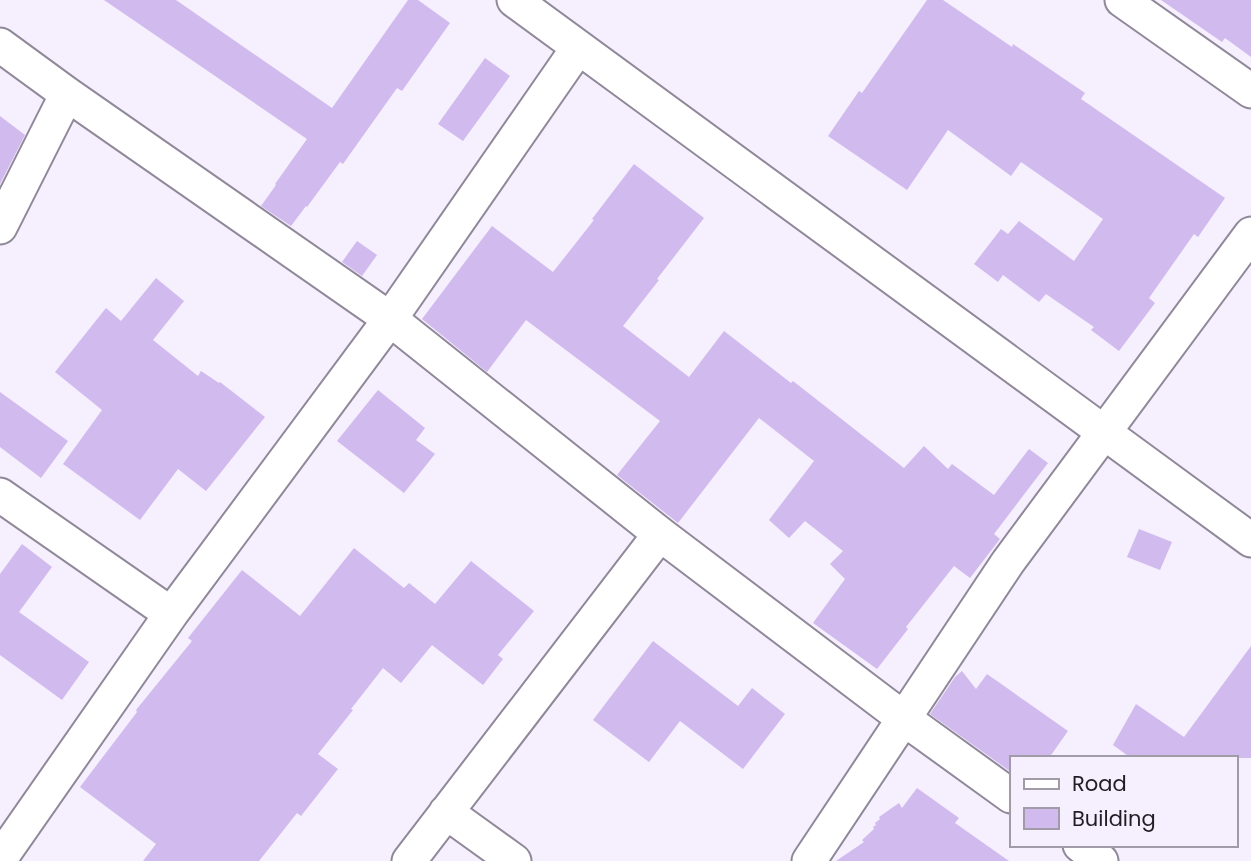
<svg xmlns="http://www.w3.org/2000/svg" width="1251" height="861" font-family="Poppins,sans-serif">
<rect width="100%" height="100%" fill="#f5effe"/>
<!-- building -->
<path fill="#d1baee" d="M 104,0 L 176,0 L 332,108 L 408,0 L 418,0 L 450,23 L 402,91 L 397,88 L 343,164 L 340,162 L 307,207 L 306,206 L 291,226 L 261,206 L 276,185 L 275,184 L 307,139 Z
M 927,0 L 943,0 L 1012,47 L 1013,44 L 1085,93 L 1081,99 L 1225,198 L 1198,237 L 1194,234 L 1149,298 L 1155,303 L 1119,351 L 1091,330 L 1094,327 L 1046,294 L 1039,302 L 1003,275 L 998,282 L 974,264 L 1001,229 L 1008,234 L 1019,221 L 1074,261 L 1103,219 L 1021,162 L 1011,176 L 948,130 L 907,190 L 828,136 L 859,91 L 862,93 Z
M 1161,0 L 1251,0 L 1251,57 L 1225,38 L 1222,42 Z
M 485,58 L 510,76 L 463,141 L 438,124 Z
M 0,116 L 25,135 L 0,184 Z
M 634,164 L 704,218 L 657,279 L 659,280 L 623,326 L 689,377 L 724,331 L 791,383 L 793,381 L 904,468 L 924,446 L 948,469 L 952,464 L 994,495 L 1029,449 L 1048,463 L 994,534 L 1000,539 L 970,578 L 954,566 L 906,627 L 908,629 L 877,669 L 813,623 L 845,579 L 830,564 L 843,551 L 805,521 L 789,538 L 769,520 L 814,461 L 759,418 L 678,523 L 617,475 L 660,421 L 526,320 L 487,372 L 422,319 L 492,226 L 553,272 L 594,220 L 592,219 Z
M 357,241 L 377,255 L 362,276 L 342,262 Z
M 156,278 L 184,301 L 153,340 L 198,376 L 201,371 L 219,383 L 220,382 L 265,417 L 206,491 L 178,469 L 140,520 L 63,464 L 102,410 L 55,372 L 106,308 L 121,321 Z
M 378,390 L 425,428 L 416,440 L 435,454 L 404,493 L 337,441 Z
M 0,392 L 68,441 L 41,478 L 0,447 Z
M 1139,529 L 1172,542 L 1160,570 L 1127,557 Z
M 22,544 L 52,567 L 19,612 L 89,662 L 62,700 L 0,655 L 0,574 Z
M 354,548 L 404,588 L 409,583 L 435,604 L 471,561 L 534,611 L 498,655 L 503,659 L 483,685 L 432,645 L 401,683 L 383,668 L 351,709 L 353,710 L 318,754 L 338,769 L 301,816 L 297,813 L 259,861 L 143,861 L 156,844 L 80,787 L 137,712 L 136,710 L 192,641 L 188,638 L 242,570 L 300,616 Z
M 653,641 L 738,706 L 752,688 L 785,714 L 743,769 L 680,721 L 649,762 L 593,720 Z
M 1251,646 L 1251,758 L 1131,758 L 1113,745 L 1136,704 L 1184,737 Z
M 962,671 L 976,689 L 987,674 L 1068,731 L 1049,758 L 1011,758 L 1011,772 L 930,714 L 955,677 Z
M 917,788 L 959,818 L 955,823 L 1009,861 L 836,861 L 864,842 L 862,840 L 874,829 L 873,827 L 876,825 L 875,823 L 880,819 L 879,817 L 899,803 L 902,808 Z"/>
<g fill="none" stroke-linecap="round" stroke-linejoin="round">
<defs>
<path id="street" d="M 514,0 L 1251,540
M 1122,0 L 1251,91
M 0,45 L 67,94 L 390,319 L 660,534 L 903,718 L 1011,796
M 0,227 L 67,94
M 0,495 L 171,614
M 446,812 L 514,861
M 1080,845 L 1101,861
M 0,859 L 171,614 L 390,319 L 578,48
M 409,861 L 660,534
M 809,861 L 1008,562 L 1251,234"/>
</defs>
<!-- street casing -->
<use href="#street" stroke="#908899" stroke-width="37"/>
<!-- street -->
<use href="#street" stroke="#fff" stroke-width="33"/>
</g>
<!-- legend -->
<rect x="1010" y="756" width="228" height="91" fill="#f5effe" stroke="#a09ba7" stroke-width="2"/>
<rect x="1024" y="779" width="35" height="10" fill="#ffffff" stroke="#a09ba7" stroke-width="2"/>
<text x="1072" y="791" font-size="21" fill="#201d24">Road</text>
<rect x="1024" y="808" width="35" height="21" fill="#d1baee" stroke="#a09ba7" stroke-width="2"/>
<text x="1072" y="826" font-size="21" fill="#201d24">Building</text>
</svg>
